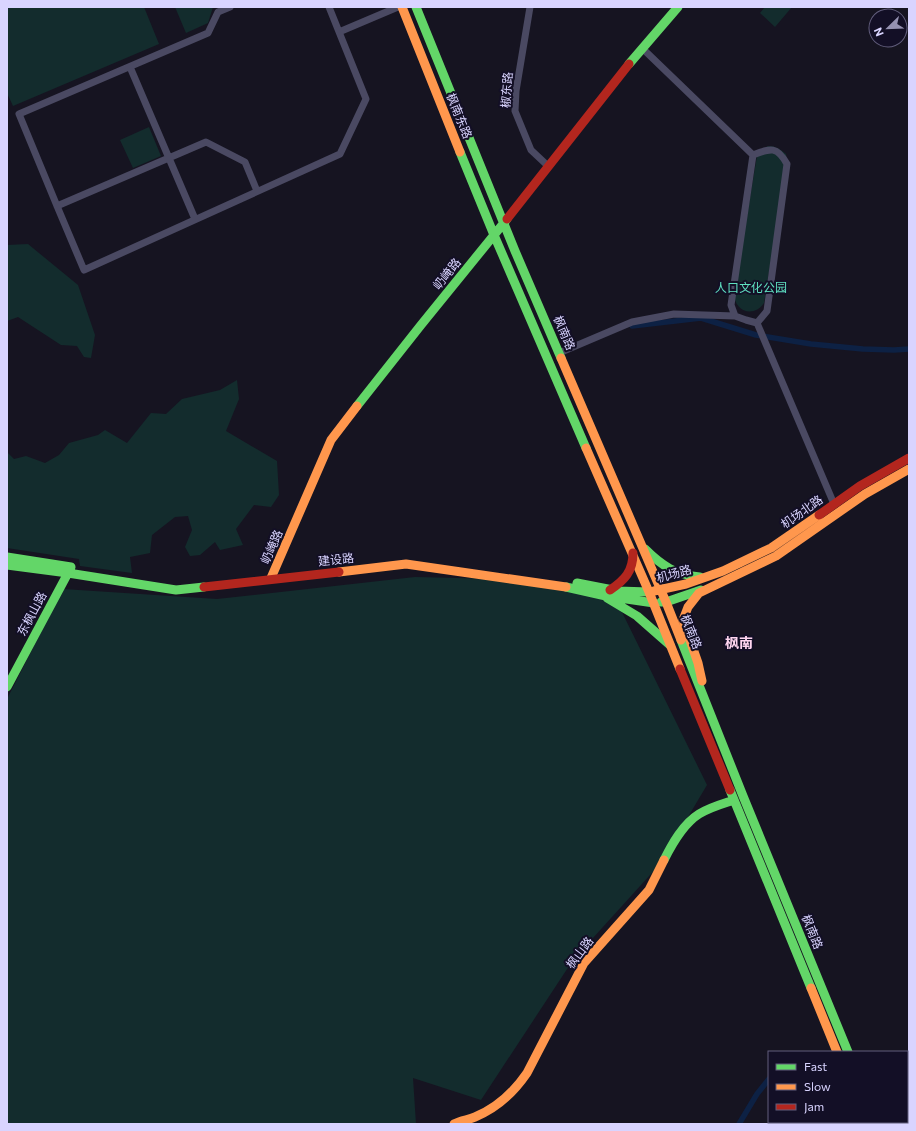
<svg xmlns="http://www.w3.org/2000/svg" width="916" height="1131" font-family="Commissioner,'Noto Sans SC',sans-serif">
<rect width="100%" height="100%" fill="#161421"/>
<!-- green -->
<path fill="#132c2d" d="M 10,7 L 144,7 L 159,44 L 13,106 L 7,93 L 7,8 Z
M 175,7 L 213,7 L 208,23 L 186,33 Z
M 765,7 L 792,7 L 775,27 L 760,13 Z
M 149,127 L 161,156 L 133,168 L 120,140 Z
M 768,146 C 776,146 780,149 786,154 L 787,161 L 764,303 C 754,318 734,312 734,293 L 757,156 L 761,150 Z
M 28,244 L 78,285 L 95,335 L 91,358 L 84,357 L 77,346 L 61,345 L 18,317 L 7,321 L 7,245 Z
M 237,380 L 239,399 L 226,431 L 277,461 L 279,495 L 271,507 L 254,505 L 236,529 L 243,545 L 220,550 L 215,542 L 200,555 L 190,556 L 185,547 L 192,530 L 188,516 L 175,517 L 152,535 L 150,553 L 130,557 L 132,573 L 80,566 L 79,559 L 7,548 L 7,452 L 14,459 L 26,456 L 45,463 L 59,455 L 69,443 L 98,435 L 105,430 L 127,443 L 151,413 L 166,414 L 182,399 L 220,390 Z
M 415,577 L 537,580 L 618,604 L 707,785 L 660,864 L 573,960 L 481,1100 L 413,1078 L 416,1124 L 7,1124 L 7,699 L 63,589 L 217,599 Z"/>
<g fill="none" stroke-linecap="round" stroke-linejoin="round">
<!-- canal -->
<path stroke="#0d2144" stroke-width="5.5" d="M 632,326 L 701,318 L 756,335 L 811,344 L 863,349 L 894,350 L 909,349
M 907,1079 L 909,1079
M 739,1124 L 757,1094 L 769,1079"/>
<!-- street -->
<path stroke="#4a4962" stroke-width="7" d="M 230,7 L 218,12 L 208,33 L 19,114 L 57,206 L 84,270 L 340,154 L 366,99 L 329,7
M 530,7 L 516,91 L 515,111 L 531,150 L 548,166
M 339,32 L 398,7
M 642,48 L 753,155 C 771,148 777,146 787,164 L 767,311 L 757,323 L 834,504
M 130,67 L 195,219
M 753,155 L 731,305 L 735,316 L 746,320 L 757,323
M 57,206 L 206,142 L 245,162 L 257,191
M 559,353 L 632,322 L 674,314 L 735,316"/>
<!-- fast -->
<path stroke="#63d668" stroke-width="9" d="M 416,7 L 515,251 L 561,358
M 629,64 L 678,7
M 460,152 L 494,235 L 586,448
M 357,406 L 421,325 L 507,219
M 645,549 C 662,566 676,575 700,577
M 7,557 L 71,567
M 7,565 L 68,573 L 176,590 L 204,587
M 577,583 L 618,591 L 649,592
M 566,587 L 606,596 L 654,603
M 607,598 L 637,616 L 670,645
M 661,602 L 666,602 L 701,590
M 681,640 L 743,796 L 848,1052
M 7,687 L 68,573
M 730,790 L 811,988
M 664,860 C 672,844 683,824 699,814 C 710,807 722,804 734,800
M 876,1122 L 877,1124"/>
<!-- slow -->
<path stroke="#ff974d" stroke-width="9" d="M 402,7 L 460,152
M 561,358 L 666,602 L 681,640
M 586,448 L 649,592 L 680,669
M 339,572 L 406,564 L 566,587
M 271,578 L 331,440 L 357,406
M 654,591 L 686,584 L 723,571 L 771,548 L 819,515
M 702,681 L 698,663 L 683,620 L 688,607 L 699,593 L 776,556 L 865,494 L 909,469
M 811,988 L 837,1052
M 853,1122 L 853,1124
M 865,1122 L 865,1124
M 897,1122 L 900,1124
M 454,1124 C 461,1120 468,1120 475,1117 C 497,1108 514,1092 527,1073 L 584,963 L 649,890 L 664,860"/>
<!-- jam -->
<path stroke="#b3261e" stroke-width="9" d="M 507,219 L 629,64
M 819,515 L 860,486 L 909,458
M 204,587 L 339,572
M 610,590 C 625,580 633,571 633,553
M 680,669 L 730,790"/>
</g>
<g text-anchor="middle" stroke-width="4" stroke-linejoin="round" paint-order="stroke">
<!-- street labels -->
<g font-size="12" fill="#d9d4ff" stroke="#130f26">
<text transform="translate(507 90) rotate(-86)" y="4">椒东路</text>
<text transform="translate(459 116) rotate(68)" y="4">枫南东路</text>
<text transform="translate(447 274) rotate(-51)" y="4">屷崦路</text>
<text transform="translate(564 333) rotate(67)" y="4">枫南路</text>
<text transform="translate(802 512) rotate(-35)" y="4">机场北路</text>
<text transform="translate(272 547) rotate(-66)" y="4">屷崦路</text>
<text transform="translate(336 560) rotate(-6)" y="4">建设路</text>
<text transform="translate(674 574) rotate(-15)" y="4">机场路</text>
<text transform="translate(32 614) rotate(-62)" y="4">东枫山路</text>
<text transform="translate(691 632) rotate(68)" y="4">枫南路</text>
<text transform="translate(812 932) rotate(68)" y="4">枫南路</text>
<text transform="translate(580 953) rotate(-53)" y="4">枫山路</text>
</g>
<!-- park labels -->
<g font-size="12" fill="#5fe0c0" stroke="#130f26">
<text x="751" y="292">人口文化公园</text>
</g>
<!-- quarter labels -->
<g font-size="14" font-weight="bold" fill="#ffd6f0" stroke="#130f26">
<text x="739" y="648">枫南</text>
</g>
</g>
<!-- border -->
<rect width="916" height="1131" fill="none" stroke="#d9d4ff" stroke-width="16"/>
<!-- legend -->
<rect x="768" y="1051" width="140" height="72" fill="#130f26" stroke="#625e7d"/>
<rect x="776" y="1064" width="20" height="6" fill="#63d668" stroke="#625e7d"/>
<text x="804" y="1071" font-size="12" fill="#d9d4ff">Fast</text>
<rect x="776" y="1084" width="20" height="6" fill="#ff974d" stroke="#625e7d"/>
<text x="804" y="1091" font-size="12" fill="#d9d4ff">Slow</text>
<rect x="776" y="1104" width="20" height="6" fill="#b3261e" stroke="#625e7d"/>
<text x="804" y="1111" font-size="12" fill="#d9d4ff">Jam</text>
<!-- north arrow -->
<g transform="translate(888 28) rotate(247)"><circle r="19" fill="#130f26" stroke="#625e7d"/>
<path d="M0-3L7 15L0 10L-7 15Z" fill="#9591b1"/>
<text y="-6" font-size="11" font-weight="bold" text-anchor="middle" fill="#d9d4ff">N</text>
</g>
</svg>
